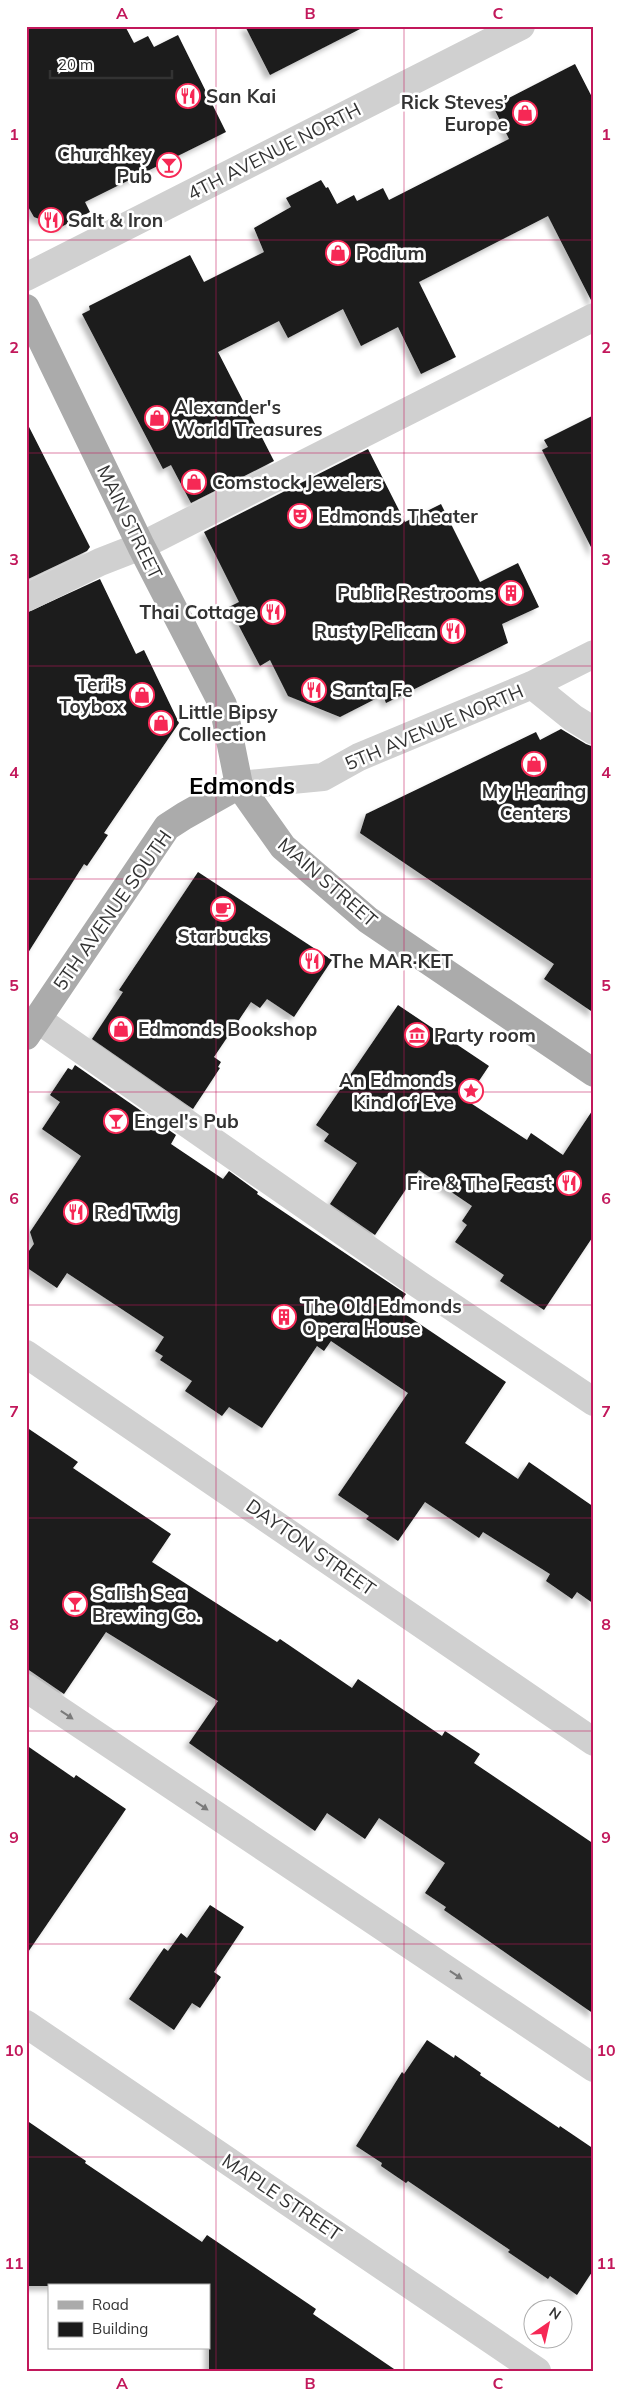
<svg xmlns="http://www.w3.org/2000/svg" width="620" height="2397" font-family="Mulish,sans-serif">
<defs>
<filter id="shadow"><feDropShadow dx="-4.5" dy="4.5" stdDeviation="2.5" flood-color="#0004"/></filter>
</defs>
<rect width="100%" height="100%" fill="#fff"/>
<!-- building -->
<path fill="#1a1a1a" filter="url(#shadow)" d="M 26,26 L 125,26 L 134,43 L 148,36 L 154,47 L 178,35 L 226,132 L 85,202 L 90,212 L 61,227 L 34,217 L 26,203 Z
M 245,26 L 366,26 L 270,75 Z
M 575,64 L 594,101 L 594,302 L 592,302 L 548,216 L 419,282 L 456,357 L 421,374 L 398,327 L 361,346 L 343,309 L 288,338 L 279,321 L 218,352 L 274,461 L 191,503 L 171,465 L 163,469 L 82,314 L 90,310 L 89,306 L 190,255 L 204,282 L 264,252 L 254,228 L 291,207 L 286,198 L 321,180 L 326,188 L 328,187 L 337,204 L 354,195 L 357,201 L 383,188 L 389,200 L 509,139 L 493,106 Z
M 594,415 L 594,553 L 542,450 L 548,447 L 544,440 Z
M 26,421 L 90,547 L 87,551 L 26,580 Z
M 368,449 L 405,522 L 441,504 L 480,582 L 518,563 L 539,607 L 502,624 L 508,643 L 386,703 L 383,695 L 340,717 L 288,696 L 270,660 L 260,666 L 229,607 L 239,602 L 204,532 Z
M 100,579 L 136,654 L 144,650 L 179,723 L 104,833 L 108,835 L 87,866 L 84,864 L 26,956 L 26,613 Z
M 561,729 L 586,744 L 594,747 L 594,1013 L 544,979 L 554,964 L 360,833 L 366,814 L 536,732 L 540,740 Z
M 198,872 L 332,960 L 294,1017 L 267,999 L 260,1008 L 251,1002 L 214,1057 L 221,1062 L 218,1067 L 220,1068 L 193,1109 L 92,1039 L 123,992 L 119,990 Z
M 398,1005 L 489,1066 L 466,1100 L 527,1140 L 531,1133 L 563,1155 L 594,1108 L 594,1235 L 544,1310 L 500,1281 L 504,1275 L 455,1242 L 467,1225 L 462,1221 L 472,1206 L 419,1170 L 375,1235 L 330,1204 L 357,1163 L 324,1141 L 329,1134 L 316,1125 Z
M 75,1065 L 176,1135 L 171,1144 L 223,1179 L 229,1171 L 258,1192 L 257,1194 L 406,1294 L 396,1308 L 506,1382 L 465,1443 L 518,1479 L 529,1462 L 594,1507 L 594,1604 L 577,1592 L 572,1599 L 546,1581 L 550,1574 L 483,1532 L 479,1538 L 425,1502 L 398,1541 L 366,1519 L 369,1516 L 338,1495 L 408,1393 L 331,1341 L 324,1351 L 317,1346 L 262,1428 L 229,1407 L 222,1416 L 185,1391 L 192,1381 L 160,1360 L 163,1356 L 155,1351 L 164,1337 L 67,1273 L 57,1288 L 26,1267 L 26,1255 L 34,1244 L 30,1232 L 81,1156 L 42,1129 L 60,1102 L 50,1095 L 68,1068 L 72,1070 Z
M 26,1427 L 78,1462 L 73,1468 L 171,1534 L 152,1562 L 277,1642 L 280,1639 L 352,1688 L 358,1679 L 442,1736 L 445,1731 L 480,1754 L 474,1763 L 594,1844 L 594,2014 L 444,1910 L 446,1907 L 425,1893 L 445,1863 L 379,1818 L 365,1839 L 327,1813 L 315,1831 L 189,1743 L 218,1701 L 106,1632 L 64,1694 L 26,1668 Z
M 26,1745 L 74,1778 L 76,1775 L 126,1809 L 26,1955 Z
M 210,1905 L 244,1927 L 214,1972 L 221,1977 L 200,2008 L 192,2003 L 174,2030 L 129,1999 L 164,1948 L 168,1951 L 181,1933 L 187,1938 Z
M 427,2040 L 454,2058 L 455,2055 L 481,2073 L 480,2075 L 559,2128 L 560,2126 L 594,2149 L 594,2269 L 577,2295 L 550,2276 L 548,2279 L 508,2252 L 510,2250 L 408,2181 L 406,2183 L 381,2166 L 382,2163 L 356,2146 L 402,2072 L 404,2074 Z
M 26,2120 L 86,2161 L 85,2163 L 202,2242 L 207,2235 L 316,2309 L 313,2314 L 397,2371 L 209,2371 L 209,2286 L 26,2286 Z"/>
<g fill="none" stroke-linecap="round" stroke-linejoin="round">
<!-- minor -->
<path stroke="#d0d0d0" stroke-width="28" d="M 26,277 L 521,26
M 26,598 L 100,562 L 141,546 L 594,317
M 532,685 L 573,718 L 594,731
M 239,785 L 323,777 L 359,757 L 532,685 L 594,654
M 37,1019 L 418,1284 L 594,1402
M 26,1354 L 594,1742
M 26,1688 L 594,2068
M 26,2024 L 537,2371"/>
<!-- major -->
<path stroke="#ababab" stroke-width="28" d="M 26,308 L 141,546 L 223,705 L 239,785 L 283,847 L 368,920 L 594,1073
M 26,1036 L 167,827 L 184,816 L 239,785"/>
</g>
<!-- one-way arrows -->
<defs><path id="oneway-solid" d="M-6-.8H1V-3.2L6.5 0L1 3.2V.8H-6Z" transform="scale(1.25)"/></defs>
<g fill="#7a7a7a">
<use href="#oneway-solid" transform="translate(67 1715) rotate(34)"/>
<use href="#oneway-solid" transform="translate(202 1806) rotate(34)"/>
<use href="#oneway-solid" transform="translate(456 1975) rotate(34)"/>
</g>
<!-- grid -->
<path fill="none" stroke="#c2185b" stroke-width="1" stroke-opacity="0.55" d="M 216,26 L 216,2371M 404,26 L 404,2371M 26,240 L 594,240M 26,453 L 594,453M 26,666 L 594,666M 26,879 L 594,879M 26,1092 L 594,1092M 26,1305 L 594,1305M 26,1518 L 594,1518M 26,1731 L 594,1731M 26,1944 L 594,1944M 26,2157 L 594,2157"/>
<!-- icons -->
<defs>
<symbol id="restaurant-ring" viewBox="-11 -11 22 22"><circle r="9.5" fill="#fff" stroke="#f62855" stroke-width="1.5"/><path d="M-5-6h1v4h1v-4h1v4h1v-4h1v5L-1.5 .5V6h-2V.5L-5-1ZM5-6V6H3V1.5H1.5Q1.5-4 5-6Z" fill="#f62855"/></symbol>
<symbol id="shop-ring" viewBox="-11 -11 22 22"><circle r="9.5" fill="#fff" stroke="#f62855" stroke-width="1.5"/><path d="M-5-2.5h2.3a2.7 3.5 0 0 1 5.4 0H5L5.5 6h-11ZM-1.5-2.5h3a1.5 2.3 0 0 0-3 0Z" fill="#f62855"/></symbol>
<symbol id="bar-ring" viewBox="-11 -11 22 22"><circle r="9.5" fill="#fff" stroke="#f62855" stroke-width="1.5"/><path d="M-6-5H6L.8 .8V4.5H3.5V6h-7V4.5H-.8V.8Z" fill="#f62855"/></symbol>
<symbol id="theatre-ring" viewBox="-11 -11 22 22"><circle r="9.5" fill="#fff" stroke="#f62855" stroke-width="1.5"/><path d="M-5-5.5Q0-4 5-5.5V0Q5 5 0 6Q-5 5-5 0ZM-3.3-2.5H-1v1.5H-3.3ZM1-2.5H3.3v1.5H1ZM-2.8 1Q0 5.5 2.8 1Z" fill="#f62855"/></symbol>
<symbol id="building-ring" viewBox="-11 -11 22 22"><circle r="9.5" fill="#fff" stroke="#f62855" stroke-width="1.5"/><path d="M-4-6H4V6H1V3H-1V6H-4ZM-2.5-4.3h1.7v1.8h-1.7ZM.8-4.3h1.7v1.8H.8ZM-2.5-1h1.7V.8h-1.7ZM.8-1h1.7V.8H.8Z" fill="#f62855"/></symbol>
<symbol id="cafe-ring" viewBox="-11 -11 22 22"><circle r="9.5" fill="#fff" stroke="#f62855" stroke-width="1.5"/><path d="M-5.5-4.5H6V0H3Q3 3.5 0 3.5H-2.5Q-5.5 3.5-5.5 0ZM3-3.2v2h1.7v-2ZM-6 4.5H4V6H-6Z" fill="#f62855"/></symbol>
<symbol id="museum-ring" viewBox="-11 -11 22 22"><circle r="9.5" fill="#fff" stroke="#f62855" stroke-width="1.5"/><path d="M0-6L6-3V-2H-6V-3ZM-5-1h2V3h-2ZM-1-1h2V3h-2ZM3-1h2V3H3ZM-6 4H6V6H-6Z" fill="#f62855"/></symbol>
<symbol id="sight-ring" viewBox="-11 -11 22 22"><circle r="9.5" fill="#fff" stroke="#f62855" stroke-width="1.5"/><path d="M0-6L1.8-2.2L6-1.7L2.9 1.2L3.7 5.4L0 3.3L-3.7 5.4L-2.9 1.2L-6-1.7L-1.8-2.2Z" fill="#f62855"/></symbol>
</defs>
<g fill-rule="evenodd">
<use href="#restaurant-ring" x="174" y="82" width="28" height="28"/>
<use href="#shop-ring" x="511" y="99" width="28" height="28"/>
<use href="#bar-ring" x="155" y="151" width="28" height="28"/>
<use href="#restaurant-ring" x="37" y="206" width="28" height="28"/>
<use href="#shop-ring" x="324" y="239" width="28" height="28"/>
<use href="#shop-ring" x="143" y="404" width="28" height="28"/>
<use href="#shop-ring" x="180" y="468" width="28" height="28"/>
<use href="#theatre-ring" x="286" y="502" width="28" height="28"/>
<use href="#building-ring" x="497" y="579" width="28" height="28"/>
<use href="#restaurant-ring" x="259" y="598" width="28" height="28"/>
<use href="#restaurant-ring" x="439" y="617" width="28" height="28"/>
<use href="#restaurant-ring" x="300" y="676" width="28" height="28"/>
<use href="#shop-ring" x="128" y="681" width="28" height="28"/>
<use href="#shop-ring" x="147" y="709" width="28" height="28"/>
<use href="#shop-ring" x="520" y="750" width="28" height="28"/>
<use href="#cafe-ring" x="209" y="895" width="28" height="28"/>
<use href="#restaurant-ring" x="298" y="947" width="28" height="28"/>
<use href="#shop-ring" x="107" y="1015" width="28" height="28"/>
<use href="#museum-ring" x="403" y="1021" width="28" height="28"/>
<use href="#sight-ring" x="457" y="1077" width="28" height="28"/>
<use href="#bar-ring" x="102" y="1107" width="28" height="28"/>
<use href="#restaurant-ring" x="555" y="1169" width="28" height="28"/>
<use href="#restaurant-ring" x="62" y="1198" width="28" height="28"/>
<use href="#building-ring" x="270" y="1303" width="28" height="28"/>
<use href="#bar-ring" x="61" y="1590" width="28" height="28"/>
</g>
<g text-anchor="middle" stroke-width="5" stroke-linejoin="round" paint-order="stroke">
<!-- poi labels -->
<g font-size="19" font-weight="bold" fill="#333" stroke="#fff" text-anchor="start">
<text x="206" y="103">San Kai</text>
<text x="508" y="109" text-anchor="end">Rick Steves’<tspan x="508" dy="22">Europe</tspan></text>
<text x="152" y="161" text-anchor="end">Churchkey<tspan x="152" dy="22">Pub</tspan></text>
<text x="68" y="227">Salt &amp; Iron</text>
<text x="356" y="260">Podium</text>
<text x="174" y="414">Alexander's<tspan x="174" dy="22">World Treasures</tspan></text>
<text x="212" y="489">Comstock Jewelers</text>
<text x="318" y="523">Edmonds Theater</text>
<text x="494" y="600" text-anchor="end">Public Restrooms</text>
<text x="256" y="619" text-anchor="end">Thai Cottage</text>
<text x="436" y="638" text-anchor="end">Rusty Pelican</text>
<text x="124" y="691" text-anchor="end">Teri's<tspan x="124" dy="22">Toybox</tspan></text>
<text x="332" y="697">Santa Fe</text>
<text x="178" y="719">Little Bipsy<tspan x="178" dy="22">Collection</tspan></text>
<text x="534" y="798" text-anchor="middle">My Hearing<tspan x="534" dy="22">Centers</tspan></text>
<text x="223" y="943" text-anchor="middle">Starbucks</text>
<text x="330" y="968">The MAR·KET</text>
<text x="138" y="1036">Edmonds Bookshop</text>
<text x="434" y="1042">Party room</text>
<text x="454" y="1087" text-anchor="end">An Edmonds<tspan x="454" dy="22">Kind of Eve</tspan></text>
<text x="134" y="1128">Engel's Pub</text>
<text x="552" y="1190" text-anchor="end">Fire &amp; The Feast</text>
<text x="94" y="1219">Red Twig</text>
<text x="302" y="1313">The Old Edmonds<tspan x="302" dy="22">Opera House</tspan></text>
<text x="92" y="1600">Salish Sea<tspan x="92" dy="22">Brewing Co.</tspan></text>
</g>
<!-- street labels -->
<g font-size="19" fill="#333" stroke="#fff">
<text transform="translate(274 151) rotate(-27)" y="7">4TH AVENUE NORTH</text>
<text transform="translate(130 522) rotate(64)" y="7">MAIN STREET</text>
<text transform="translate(434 727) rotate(-23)" y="7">5TH AVENUE NORTH</text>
<text transform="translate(328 882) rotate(41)" y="7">MAIN STREET</text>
<text transform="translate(112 910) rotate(-55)" y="7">5TH AVENUE SOUTH</text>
<text transform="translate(311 1547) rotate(35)" y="7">DAYTON STREET</text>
<text transform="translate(282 2197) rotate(34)" y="7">MAPLE STREET</text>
</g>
<!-- district labels -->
<g font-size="24" font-weight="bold" fill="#000" stroke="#fff">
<text x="242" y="794">Edmonds</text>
</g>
</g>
<!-- border -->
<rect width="620" height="2397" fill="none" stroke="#ffffff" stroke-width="55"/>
<!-- legend -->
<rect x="48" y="2284" width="162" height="65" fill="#ffffff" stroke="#adadad"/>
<rect x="58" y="2301" width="25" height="8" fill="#ababab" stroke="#adadad"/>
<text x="92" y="2310" font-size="15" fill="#333333">Road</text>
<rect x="58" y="2322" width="25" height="15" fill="#1a1a1a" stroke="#adadad"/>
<text x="92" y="2334" font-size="15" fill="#333333">Building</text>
<!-- north arrow -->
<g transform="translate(548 2324) rotate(34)"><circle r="24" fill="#ffffff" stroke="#adadad"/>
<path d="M0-4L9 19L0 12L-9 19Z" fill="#f62855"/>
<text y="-8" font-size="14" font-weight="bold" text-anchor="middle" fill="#333333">N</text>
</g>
<!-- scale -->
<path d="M50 70v8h122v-8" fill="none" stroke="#333333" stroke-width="2.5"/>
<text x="58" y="70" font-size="15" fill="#333333" stroke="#ffffff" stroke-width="4" paint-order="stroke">20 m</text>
<rect x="28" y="28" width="564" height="2342" fill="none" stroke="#c2185b" stroke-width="2"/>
<g font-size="16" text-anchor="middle" font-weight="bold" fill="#c2185b">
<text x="122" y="19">A</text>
<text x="310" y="19">B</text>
<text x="498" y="19">C</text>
<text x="14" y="140">1</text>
<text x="606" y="140">1</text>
<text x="14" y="353">2</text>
<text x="606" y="353">2</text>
<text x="14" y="565">3</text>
<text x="606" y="565">3</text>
<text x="14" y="778">4</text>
<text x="606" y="778">4</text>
<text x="14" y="991">5</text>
<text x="606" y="991">5</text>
<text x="14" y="1204">6</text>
<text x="606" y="1204">6</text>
<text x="14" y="1417">7</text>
<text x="606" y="1417">7</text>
<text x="14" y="1630">8</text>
<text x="606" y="1630">8</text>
<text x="14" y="1843">9</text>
<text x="606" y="1843">9</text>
<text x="14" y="2056">10</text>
<text x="606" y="2056">10</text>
<text x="14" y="2269">11</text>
<text x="606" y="2269">11</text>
<text x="122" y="2389">A</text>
<text x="310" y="2389">B</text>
<text x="498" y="2389">C</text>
</g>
</svg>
